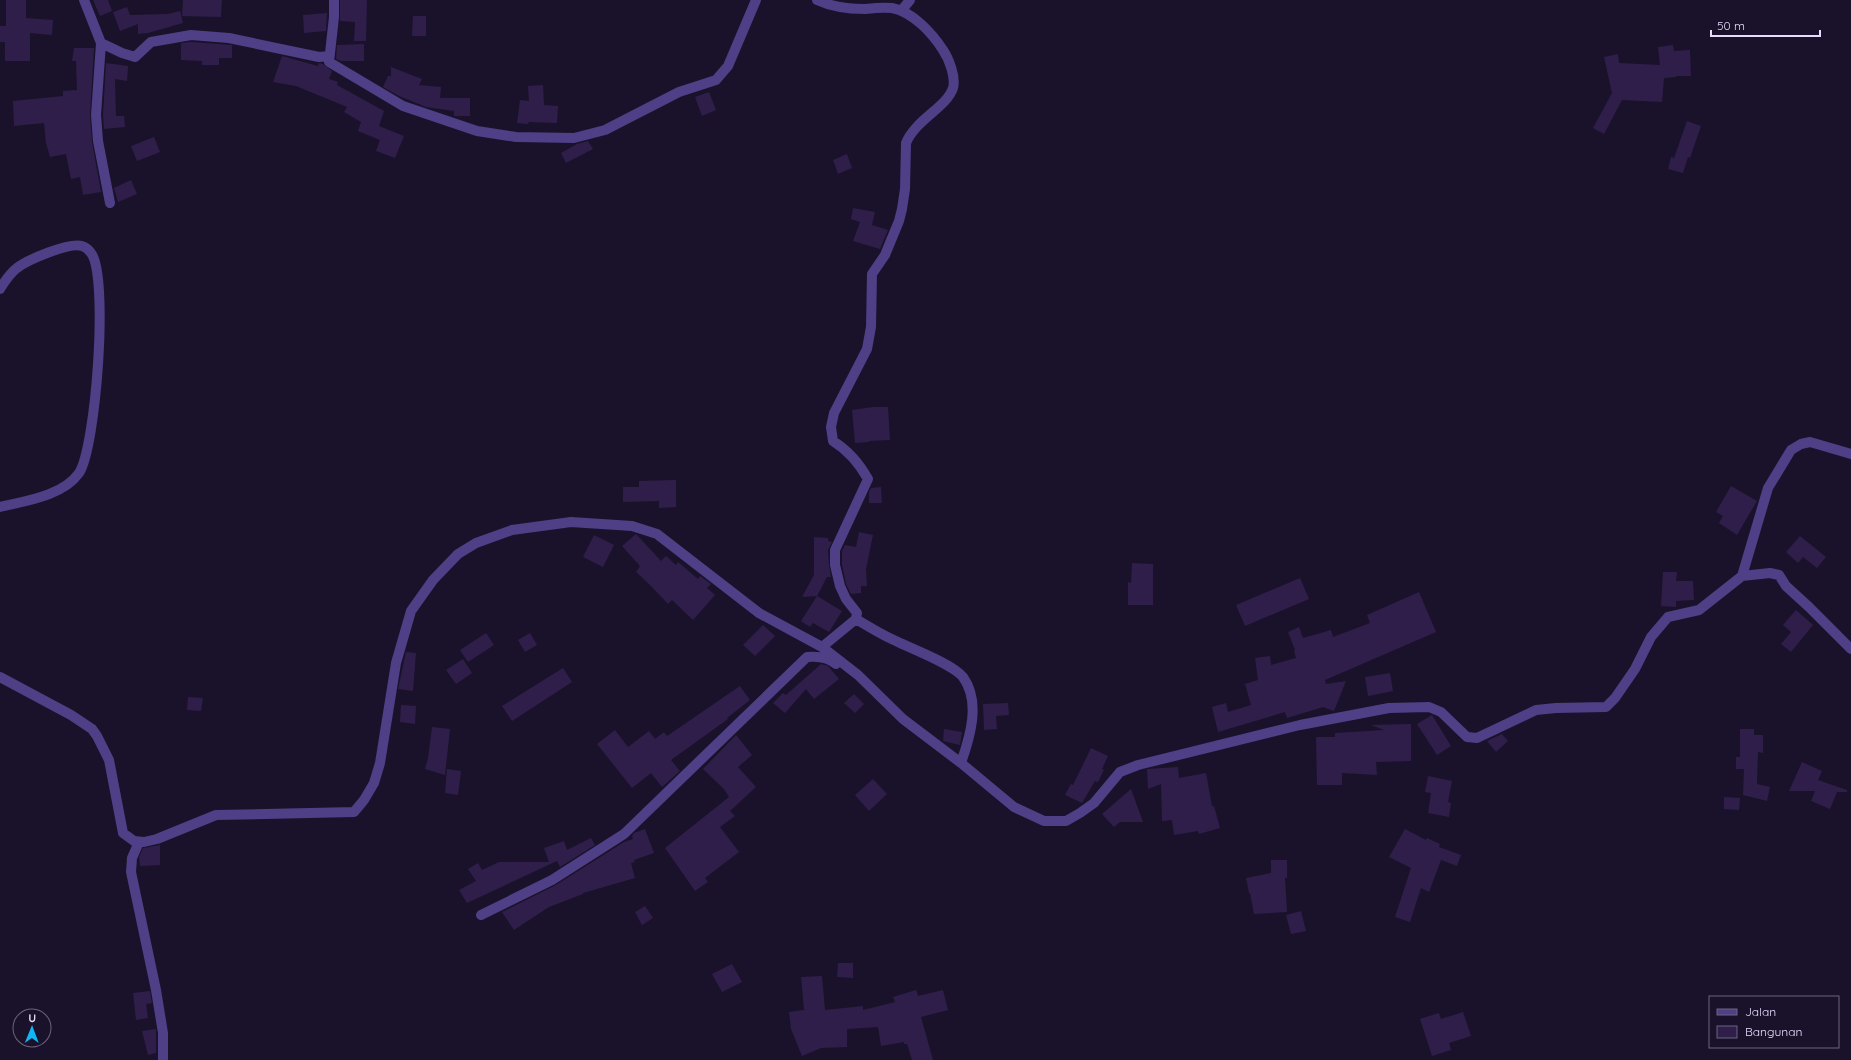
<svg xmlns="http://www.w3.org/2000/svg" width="1851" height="1060" font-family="Quicksand,sans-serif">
<rect width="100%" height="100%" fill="#1a122a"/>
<!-- building -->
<path fill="#2f1e4a" d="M 6,0 L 26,0 L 26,18 L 53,20 L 52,35 L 30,33 L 30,61 L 5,61 L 5,42 L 0,42 L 0,26 L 6,26 Z
M 93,0 L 108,0 L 112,11 L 100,16 Z
M 183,0 L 222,0 L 221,17 L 182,16 Z
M 340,0 L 367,0 L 366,41 L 354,41 L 355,22 L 340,21 Z
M 127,7 L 130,15 L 168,14 L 180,11 L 183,23 L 148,33 L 138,34 L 138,24 L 120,31 L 113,12 Z
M 327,13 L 326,31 L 304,33 L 303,15 Z
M 413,16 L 426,16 L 426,36 L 412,36 Z
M 191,42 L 232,45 L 232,58 L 219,58 L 219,65 L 202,65 L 202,61 L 181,60 L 181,43 Z
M 364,44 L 364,61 L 341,61 L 336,59 L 337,45 Z
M 1673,45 L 1674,51 L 1690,50 L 1691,76 L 1676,76 L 1676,77 L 1664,78 L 1662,102 L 1622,100 L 1604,134 L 1593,128 L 1612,93 L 1604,57 L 1618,54 L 1619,63 L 1660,65 L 1658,47 Z
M 74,48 L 94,48 L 90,115 L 92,142 L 101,192 L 83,195 L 80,177 L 71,179 L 66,154 L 50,157 L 46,143 L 44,123 L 14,126 L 13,101 L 63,96 L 63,91 L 77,90 L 76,61 L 72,61 Z
M 282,56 L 318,66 L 319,63 L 323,64 L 332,71 L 329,79 L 338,82 L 337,85 L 384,111 L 379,126 L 404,136 L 395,158 L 376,151 L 380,140 L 358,131 L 361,122 L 344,112 L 347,107 L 296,86 L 273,82 Z
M 106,63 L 128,66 L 127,81 L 115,79 L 116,116 L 124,116 L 125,127 L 104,129 L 103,115 Z
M 391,67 L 422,79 L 419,85 L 441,87 L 440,98 L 470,98 L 470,116 L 454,116 L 454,111 L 426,107 L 399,96 L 383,87 L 388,76 L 391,76 Z
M 543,85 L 544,105 L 558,106 L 557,123 L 529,122 L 528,124 L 517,123 L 520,100 L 529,101 L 528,86 Z
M 709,92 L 716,110 L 702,116 L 695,97 Z
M 1687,121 L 1701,126 L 1690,158 L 1688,157 L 1683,173 L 1668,169 L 1671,157 L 1674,158 Z
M 154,137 L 160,152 L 137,161 L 131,146 Z
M 588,141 L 593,149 L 566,163 L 561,153 L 577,144 Z
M 847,154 L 852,168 L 838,174 L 833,160 Z
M 131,180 L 137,194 L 118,202 L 114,188 Z
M 853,208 L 875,212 L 872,225 L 888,230 L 880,249 L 853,241 L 860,222 L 851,219 Z
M 873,407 L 888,407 L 890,440 L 869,441 L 869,442 L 855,443 L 852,410 Z
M 676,480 L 676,507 L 659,508 L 659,501 L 623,502 L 623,487 L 639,487 L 639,481 Z
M 1731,486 L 1757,501 L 1737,535 L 1719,523 L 1723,516 L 1716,512 Z
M 881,487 L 882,503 L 869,503 L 869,492 L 871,488 Z
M 859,532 L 873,535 L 866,569 L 867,586 L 861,586 L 861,593 L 851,594 L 846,584 L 842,564 L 842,551 L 845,545 L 856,547 Z
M 636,534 L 661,561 L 666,556 L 676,565 L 678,562 L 698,579 L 700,576 L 711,584 L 707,588 L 715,595 L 693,620 L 672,600 L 668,604 L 649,584 L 636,572 L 640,566 L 622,546 Z
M 594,535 L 614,545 L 603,567 L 583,557 Z
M 1800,536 L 1826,557 L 1817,568 L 1803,557 L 1798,563 L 1786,552 Z
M 814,537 L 828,538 L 828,541 L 832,542 L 828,550 L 829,565 L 831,577 L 827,577 L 817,596 L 802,597 L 814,575 Z
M 1132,563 L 1153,564 L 1153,605 L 1128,605 L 1128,582 L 1131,583 Z
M 1663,572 L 1677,572 L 1676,581 L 1693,581 L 1694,600 L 1676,601 L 1676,607 L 1661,606 Z
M 1300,578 L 1309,599 L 1245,626 L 1236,605 Z
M 1419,592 L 1436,632 L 1325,680 L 1326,684 L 1346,681 L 1334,711 L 1323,707 L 1287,718 L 1285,712 L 1218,732 L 1212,707 L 1226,703 L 1228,712 L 1251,705 L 1245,684 L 1258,680 L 1255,658 L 1270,656 L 1271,665 L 1296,658 L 1294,651 L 1295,650 L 1288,632 L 1299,627 L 1303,638 L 1331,630 L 1333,637 L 1370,623 L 1367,615 Z
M 817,596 L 842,611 L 829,632 L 813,623 L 810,627 L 801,621 Z
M 1796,610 L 1813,625 L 1791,652 L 1781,644 L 1791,632 L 1783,625 Z
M 763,625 L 775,636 L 755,656 L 743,645 Z
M 486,633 L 494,645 L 468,662 L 460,650 Z
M 530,633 L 537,645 L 525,652 L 518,640 Z
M 406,652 L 416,653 L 413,691 L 398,689 Z
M 463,659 L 472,673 L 456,684 L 446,670 Z
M 821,664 L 828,666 L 839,679 L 814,699 L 806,689 L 785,713 L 773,703 L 783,693 L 786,695 Z
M 563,668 L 572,682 L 512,721 L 502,706 Z
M 1390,673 L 1393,691 L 1368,696 L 1365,677 Z
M 740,686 L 750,700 L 727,718 L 728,719 L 671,760 L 680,771 L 662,787 L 651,773 L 632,788 L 597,744 L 615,730 L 628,747 L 649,731 L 655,739 L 664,732 L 667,736 Z
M 854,694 L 864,704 L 855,713 L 844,703 Z
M 188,697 L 203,698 L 201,711 L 187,710 Z
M 1008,703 L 1009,715 L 996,716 L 997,729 L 984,730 L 983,704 Z
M 401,705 L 416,706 L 415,724 L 400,722 Z
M 1432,715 L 1451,746 L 1437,755 L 1417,724 Z
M 1411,724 L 1411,761 L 1376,762 L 1377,775 L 1342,773 L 1342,785 L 1317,785 L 1316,737 L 1335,737 L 1335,733 L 1384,730 L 1371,725 Z
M 432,727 L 450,729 L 445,775 L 425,769 L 428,758 Z
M 944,729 L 962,732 L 960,745 L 943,741 Z
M 1740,729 L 1754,729 L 1754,735 L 1763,735 L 1763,753 L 1758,752 L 1757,784 L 1770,787 L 1767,801 L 1743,795 L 1744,769 L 1736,769 L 1736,757 L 1740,757 Z
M 1502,734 L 1508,741 L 1496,752 L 1487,741 Z
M 736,735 L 752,755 L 738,767 L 756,787 L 730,811 L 735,816 L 720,827 L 739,852 L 705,878 L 708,882 L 695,891 L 665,848 L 729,797 L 724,789 L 703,769 Z
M 1091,748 L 1108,756 L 1102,769 L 1104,770 L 1098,782 L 1095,781 L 1082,803 L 1065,795 L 1071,784 L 1073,785 Z
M 1802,762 L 1822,771 L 1818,780 L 1847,790 L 1847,792 L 1837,792 L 1830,809 L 1811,801 L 1815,791 L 1789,791 Z
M 1178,767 L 1179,778 L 1206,773 L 1212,806 L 1214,806 L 1220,828 L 1199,834 L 1198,831 L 1174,835 L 1172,820 L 1162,821 L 1161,784 L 1148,789 L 1147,769 Z
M 447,769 L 461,771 L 458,795 L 445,793 Z
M 1428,776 L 1452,781 L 1448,802 L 1451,803 L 1449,817 L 1428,813 L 1431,793 L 1425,792 Z
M 873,779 L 887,794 L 869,811 L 855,795 Z
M 1131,789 L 1143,822 L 1120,822 L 1114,827 L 1102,814 Z
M 1724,797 L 1740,798 L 1739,810 L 1724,809 Z
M 645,829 L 654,853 L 634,860 L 635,862 L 631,863 L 635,878 L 583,893 L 583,894 L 549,907 L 514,930 L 502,912 L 556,885 L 624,842 L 633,839 L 632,836 L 634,833 Z
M 1405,829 L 1426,840 L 1427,838 L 1440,844 L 1439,847 L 1461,855 L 1457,866 L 1441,860 L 1429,892 L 1421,888 L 1410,922 L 1395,917 L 1411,868 L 1389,857 Z
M 591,838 L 595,845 L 560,867 L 557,861 L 467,903 L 459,890 L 476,881 L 468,869 L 478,863 L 482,870 L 499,862 L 549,862 L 544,848 L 564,841 L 567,850 Z
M 160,845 L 160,865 L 140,866 L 139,857 L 143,848 Z
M 1271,860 L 1287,860 L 1287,878 L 1285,878 L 1287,912 L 1254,914 L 1250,893 L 1249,893 L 1246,878 L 1271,873 Z
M 645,906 L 653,918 L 642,925 L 635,912 Z
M 1301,911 L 1306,931 L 1291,934 L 1286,915 Z
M 838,963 L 853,963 L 853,978 L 837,977 Z
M 732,964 L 742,982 L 722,992 L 712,974 Z
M 822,976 L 825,1010 L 863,1006 L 863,1010 L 895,1002 L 893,997 L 916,990 L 918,996 L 943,990 L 948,1010 L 921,1017 L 933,1060 L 912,1060 L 907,1044 L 904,1044 L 904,1042 L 881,1046 L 878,1027 L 847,1029 L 847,1047 L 821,1048 L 802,1056 L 791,1029 L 789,1012 L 804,1010 L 801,977 Z
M 150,991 L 152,1003 L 146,1004 L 148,1018 L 136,1020 L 133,993 Z
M 1463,1012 L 1471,1036 L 1449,1043 L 1451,1050 L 1432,1056 L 1420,1019 L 1439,1013 L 1441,1019 Z
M 156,1029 L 156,1053 L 148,1055 L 142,1031 Z"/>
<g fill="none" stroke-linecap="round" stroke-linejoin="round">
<!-- street -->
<path stroke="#4e3f87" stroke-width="10" d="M 84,0 L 101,43 L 122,53 L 135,57 L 151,42 L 191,35 L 229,38 L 319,57 L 329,56 L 329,62 L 403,106 L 477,131 L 516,137 L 574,138 L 605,130 L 679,92 L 716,80 L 728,66 L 756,0
M 817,0 C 832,7 848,9 865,9 C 874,8 883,7 892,8 C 913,12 932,33 943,50 C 949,59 956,77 953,88 C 947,107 915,120 906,143 L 905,189 L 902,209 L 899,221 L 885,255 L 872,274 L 871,327 L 867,349 L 834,413 L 831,427 L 833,441 C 849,451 859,463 868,479 L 835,550 L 835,565 L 840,586 L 846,599 L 857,613 L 856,619 L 822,647 L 858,675 L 903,719 L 961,763 L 1014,807 L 1044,821 L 1066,821 L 1080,813 L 1094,803 L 1120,772 L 1138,765 L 1300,725 L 1389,708 L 1429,707 L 1441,712 L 1467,737 L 1477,738 L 1536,710 L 1556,708 L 1606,707 L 1615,698 L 1635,669 L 1651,637 L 1668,617 L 1699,610 L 1742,576 L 1770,573 L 1779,575 L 1786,586 L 1809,607 L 1851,649
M 901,11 L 910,0
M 101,43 L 96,115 L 98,141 L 110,203
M 329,62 L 334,17 L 334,0
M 0,289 C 5,281 9,274 17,268 C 27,260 69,242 82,246 C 86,247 89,250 91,253 C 109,276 96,448 79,473 C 63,496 25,501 0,507
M 1742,576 L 1768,488 L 1791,450 L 1801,444 L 1810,442 L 1851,454
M 856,619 C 869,627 882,635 896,641 C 912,649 953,664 963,677 C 981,702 970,737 961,763
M 0,677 L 71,715 L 92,729 L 97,736 L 109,760 L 123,833 L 134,841 L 144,842 L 157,839 L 216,815 L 354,812 L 364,800 L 374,783 L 380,763 L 396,663 L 411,611 L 433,580 L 458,554 L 476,543 L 512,530 L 571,522 L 632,526 L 657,534 L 759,613 L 822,647
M 139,842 L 132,858 L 131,872 L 156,990 L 163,1033 L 163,1060
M 481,915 L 552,880 L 624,834 L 807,657 C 817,656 828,657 836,664"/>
</g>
<!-- legend -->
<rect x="1709" y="996" width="130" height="52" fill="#1a122a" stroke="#6c637f"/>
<rect x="1717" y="1009" width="20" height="6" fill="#4e3f87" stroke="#6c637f"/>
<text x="1745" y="1016" font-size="12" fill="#e6dcfe">Jalan</text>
<rect x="1717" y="1026" width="20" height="12" fill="#2f1e4a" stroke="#6c637f"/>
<text x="1745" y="1036" font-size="12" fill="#e6dcfe">Bangunan</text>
<!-- north arrow -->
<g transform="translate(32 1028) rotate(1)"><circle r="19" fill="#1a122a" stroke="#6c637f"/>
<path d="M0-3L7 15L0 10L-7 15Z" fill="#0fb6f7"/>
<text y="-6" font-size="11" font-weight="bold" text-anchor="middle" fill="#e6dcfe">U</text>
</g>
<!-- scale -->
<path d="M1711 30v6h109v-6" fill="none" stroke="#e6dcfe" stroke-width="2"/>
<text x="1717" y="30" font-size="12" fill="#e6dcfe" stroke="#1a122a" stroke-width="3" paint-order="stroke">50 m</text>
</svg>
